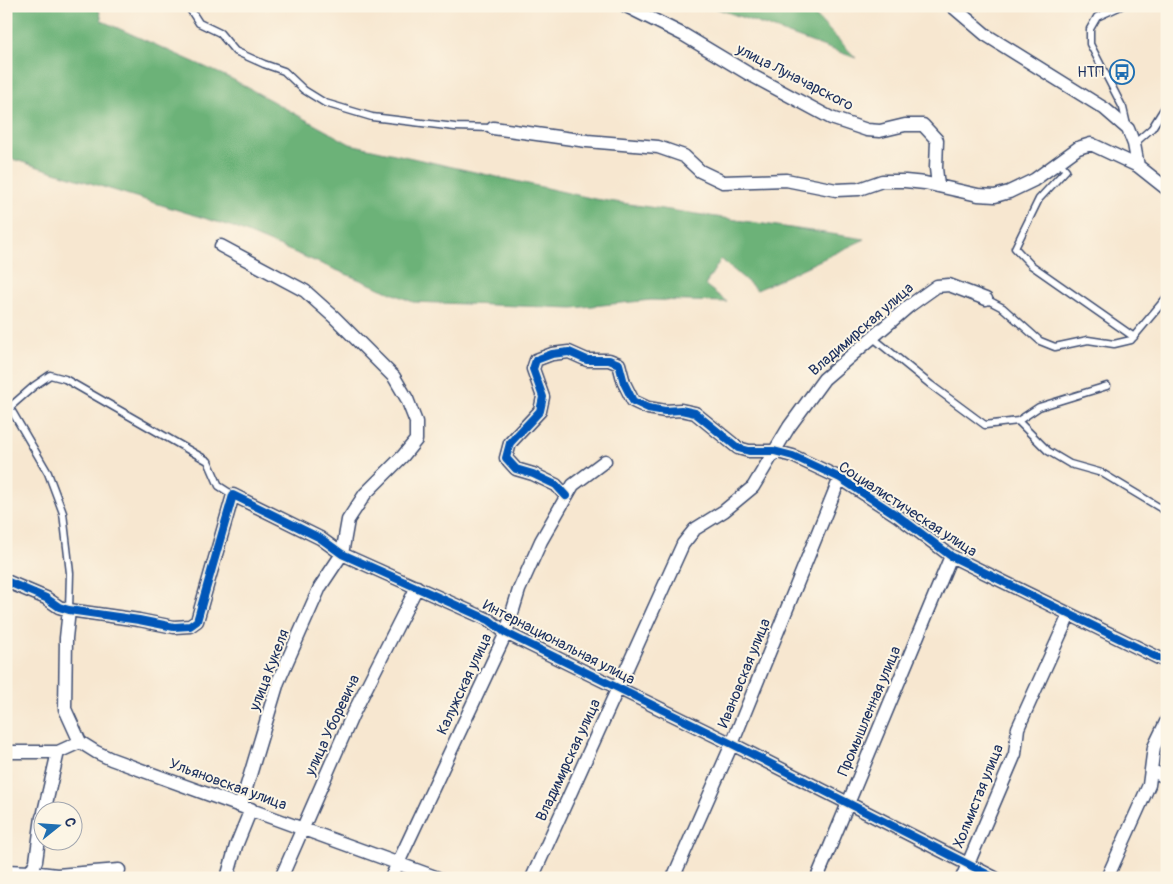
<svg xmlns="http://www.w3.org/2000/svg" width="1173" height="884" font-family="Pangolin,sans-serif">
<rect width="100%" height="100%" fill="#fcf5e5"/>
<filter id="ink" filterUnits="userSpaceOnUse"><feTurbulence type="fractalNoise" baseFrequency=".02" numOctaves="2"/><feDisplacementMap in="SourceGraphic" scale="10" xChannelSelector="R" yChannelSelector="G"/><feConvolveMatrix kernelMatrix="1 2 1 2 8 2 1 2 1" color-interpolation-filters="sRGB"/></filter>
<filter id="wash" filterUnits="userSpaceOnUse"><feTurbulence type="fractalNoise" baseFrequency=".0096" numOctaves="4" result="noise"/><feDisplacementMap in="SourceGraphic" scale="20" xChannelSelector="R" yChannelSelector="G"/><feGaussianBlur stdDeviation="1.12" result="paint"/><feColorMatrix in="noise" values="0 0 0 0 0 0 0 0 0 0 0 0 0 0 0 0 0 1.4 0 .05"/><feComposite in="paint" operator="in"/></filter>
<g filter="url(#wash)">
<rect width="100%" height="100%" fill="#f7e7d0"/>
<!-- forest -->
<path fill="#6cb278" stroke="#44706b" d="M 6,6 L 98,6 L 102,21 L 232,79 L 350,144 L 595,199 L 865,239 L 757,290 L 721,259 L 705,285 L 727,302 L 651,300 L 573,308 L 413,302 L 233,227 L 6,157 Z
M 710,6 L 806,6 L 856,58 Z"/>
</g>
<g filter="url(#ink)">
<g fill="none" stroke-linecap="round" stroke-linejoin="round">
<defs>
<path id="service" d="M 188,6 L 199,23 L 220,33 L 235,51 L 264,64 L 284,71 L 304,90 L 325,103 L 372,117 L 455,127 L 493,128
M 1121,6 L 1097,17 L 1090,29 L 1090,44 L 1123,108 L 1127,125
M 1134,144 L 1152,128 L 1167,104
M 1059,162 L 1066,170 L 1039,199 L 1015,248 L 1031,265 L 1134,337
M 986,299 L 1003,308 L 1040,341 L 1055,347 L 1088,340 L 1114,344 L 1131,340 L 1167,297
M 872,337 L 931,385 L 985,425 L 1018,421 L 1039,407 L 1107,386
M 6,401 L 48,473 L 63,513 L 70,573 L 69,610
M 10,407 L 34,386 L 50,375 L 65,379 L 208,461 L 219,486 L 233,495
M 1018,421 L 1048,451 L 1070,464 L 1102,473 L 1167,512"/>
<path id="minor" d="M 626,6 L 684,35 L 749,74 L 831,118 L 867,130 L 880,131 L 905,125 L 923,125 L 937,140 L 936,168 L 938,186
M 952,6 L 986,35 L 1105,109 L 1128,129 L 1134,144 L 1138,166 L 1167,189
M 493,128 L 587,141 L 658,147 L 684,156 L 700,171 L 723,182 L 786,180 L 836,190 L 859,189 L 882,181 L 905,181 L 925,183 L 978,195 L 995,196 L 1009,192 L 1034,180 L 1078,148 L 1091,144 L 1138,166
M 221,246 L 305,291 L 334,317 L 394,377 L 407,399 L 416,422 L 416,440 L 403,456 L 365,494 L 348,520 L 342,554 L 320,587 L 278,682 L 241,805
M 566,496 L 556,485 L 533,474 L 516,469 L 506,458 L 510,443 L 540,411 L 543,397 L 533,369 L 536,360 L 552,354 L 569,352 L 587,360 L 609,360 L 619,364 L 624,383 L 633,401 L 648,408 L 665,411 L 681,410 L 695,413 L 738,448 L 749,451 L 774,451 L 793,456 L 840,478 L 898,516 L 951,556 L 1167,662
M 6,581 L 46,598 L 59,607 L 69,610 L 139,620 L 174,627 L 190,626 L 197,621 L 233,495 L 320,538 L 342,554 L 489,620 L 506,633 L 732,744 L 995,878
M 69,610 L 66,638 L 65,709 L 80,742
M 80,742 L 96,752 L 111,759 L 438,878
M 6,752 L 58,752 L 80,742
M 1151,770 L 1167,778
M 44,812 L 58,752
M 6,871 L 31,872 L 57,875 L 119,870
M 28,878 L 36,861 L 42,817
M 227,878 L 236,846 L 251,809
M 281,878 L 352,716 L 417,587
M 391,878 L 506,633 L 519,590 L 541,541 L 573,485 L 605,461
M 532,878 L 683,544 L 695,529 L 724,511 L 753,487 L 789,427 L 824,379 L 909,306 L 937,286 L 949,285 L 986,299
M 673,878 L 732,744 L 840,478
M 817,878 L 951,556
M 962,878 L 1015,754 L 1018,728 L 1069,615
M 1107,878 L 1149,785 L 1154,747 L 1167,720"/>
</defs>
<!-- service casing -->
<use href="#service" stroke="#3c4b6f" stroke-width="9"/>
<!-- minor casing -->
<use href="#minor" stroke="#3c4b6f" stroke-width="15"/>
<!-- service -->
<use href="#service" stroke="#fff" stroke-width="6"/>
<!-- minor -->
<use href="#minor" stroke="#fff" stroke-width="12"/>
<defs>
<path id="cycleway" d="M 566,496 L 556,485 L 533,474 L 516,469 L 506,458 L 510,443 L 540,411 L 543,397 L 533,369 L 536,360 L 552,354 L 569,352 L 587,360 L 609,360 L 619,364 L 624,383 L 633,401 L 648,408 L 665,411 L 681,410 L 695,413 L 738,448 L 749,451 L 774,451 L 793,456 L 840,478 L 898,516 L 951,556 L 1167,662
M 6,581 L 46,598 L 59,607 L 69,610 L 139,620 L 174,627 L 190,626 L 197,621 L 233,495 L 320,538 L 342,554 L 489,620 L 506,633 L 732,744 L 995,878"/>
</defs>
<!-- cycleway casing -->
<use href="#cycleway" stroke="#fcf5e5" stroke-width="11"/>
<!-- cycleway -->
<use href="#cycleway" stroke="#0057b8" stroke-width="8"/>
</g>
</g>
<!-- icons -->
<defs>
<symbol id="bus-ring" viewBox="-11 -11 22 22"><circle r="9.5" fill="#fcf5e5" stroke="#1f6fb2" stroke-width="1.5"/><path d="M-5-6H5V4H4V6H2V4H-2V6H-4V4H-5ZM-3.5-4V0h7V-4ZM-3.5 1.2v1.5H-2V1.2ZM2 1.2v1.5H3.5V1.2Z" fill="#1f6fb2"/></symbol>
</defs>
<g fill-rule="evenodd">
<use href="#bus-ring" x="1108" y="58" width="28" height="28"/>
</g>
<g text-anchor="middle" stroke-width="4" stroke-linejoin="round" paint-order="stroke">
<!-- poi labels -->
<g font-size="15" fill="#1b2f5e" stroke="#fcf5e5" text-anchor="end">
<text x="1104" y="77">НТП</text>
</g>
<!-- street labels -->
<g font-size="15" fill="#1b2f5e" stroke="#fcf5e5">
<text transform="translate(795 77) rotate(27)" y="5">улица Луначарского</text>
<text transform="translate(861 329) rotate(-41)" y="5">Владимирская улица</text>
<text transform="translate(908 509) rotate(33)" y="5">Социалистическая улица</text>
<text transform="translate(559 642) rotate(27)" y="5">Интернациональная улица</text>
<text transform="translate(269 670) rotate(-69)" y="5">улица Кукеля</text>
<text transform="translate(744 673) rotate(-68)" y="5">Ивановская улица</text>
<text transform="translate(464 684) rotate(-65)" y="5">Калужская улица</text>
<text transform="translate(869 711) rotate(-67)" y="5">Промышленная улица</text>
<text transform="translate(332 725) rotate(-65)" y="5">улица Уборевича</text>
<text transform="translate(568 760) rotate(-65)" y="5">Владимирская улица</text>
<text transform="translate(228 784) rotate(20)" y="5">Ульяновская улица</text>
<text transform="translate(978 796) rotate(-68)" y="5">Холмистая улица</text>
</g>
</g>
<!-- margin -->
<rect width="1173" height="884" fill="none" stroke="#fcf5e5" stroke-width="25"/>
<!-- north arrow -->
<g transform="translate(58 826) rotate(73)"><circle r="24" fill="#fcf5e5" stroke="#a2a6af"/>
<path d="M0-4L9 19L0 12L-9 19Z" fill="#1f6fb2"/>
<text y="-8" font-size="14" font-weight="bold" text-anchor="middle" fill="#1b2f5e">С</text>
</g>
</svg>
